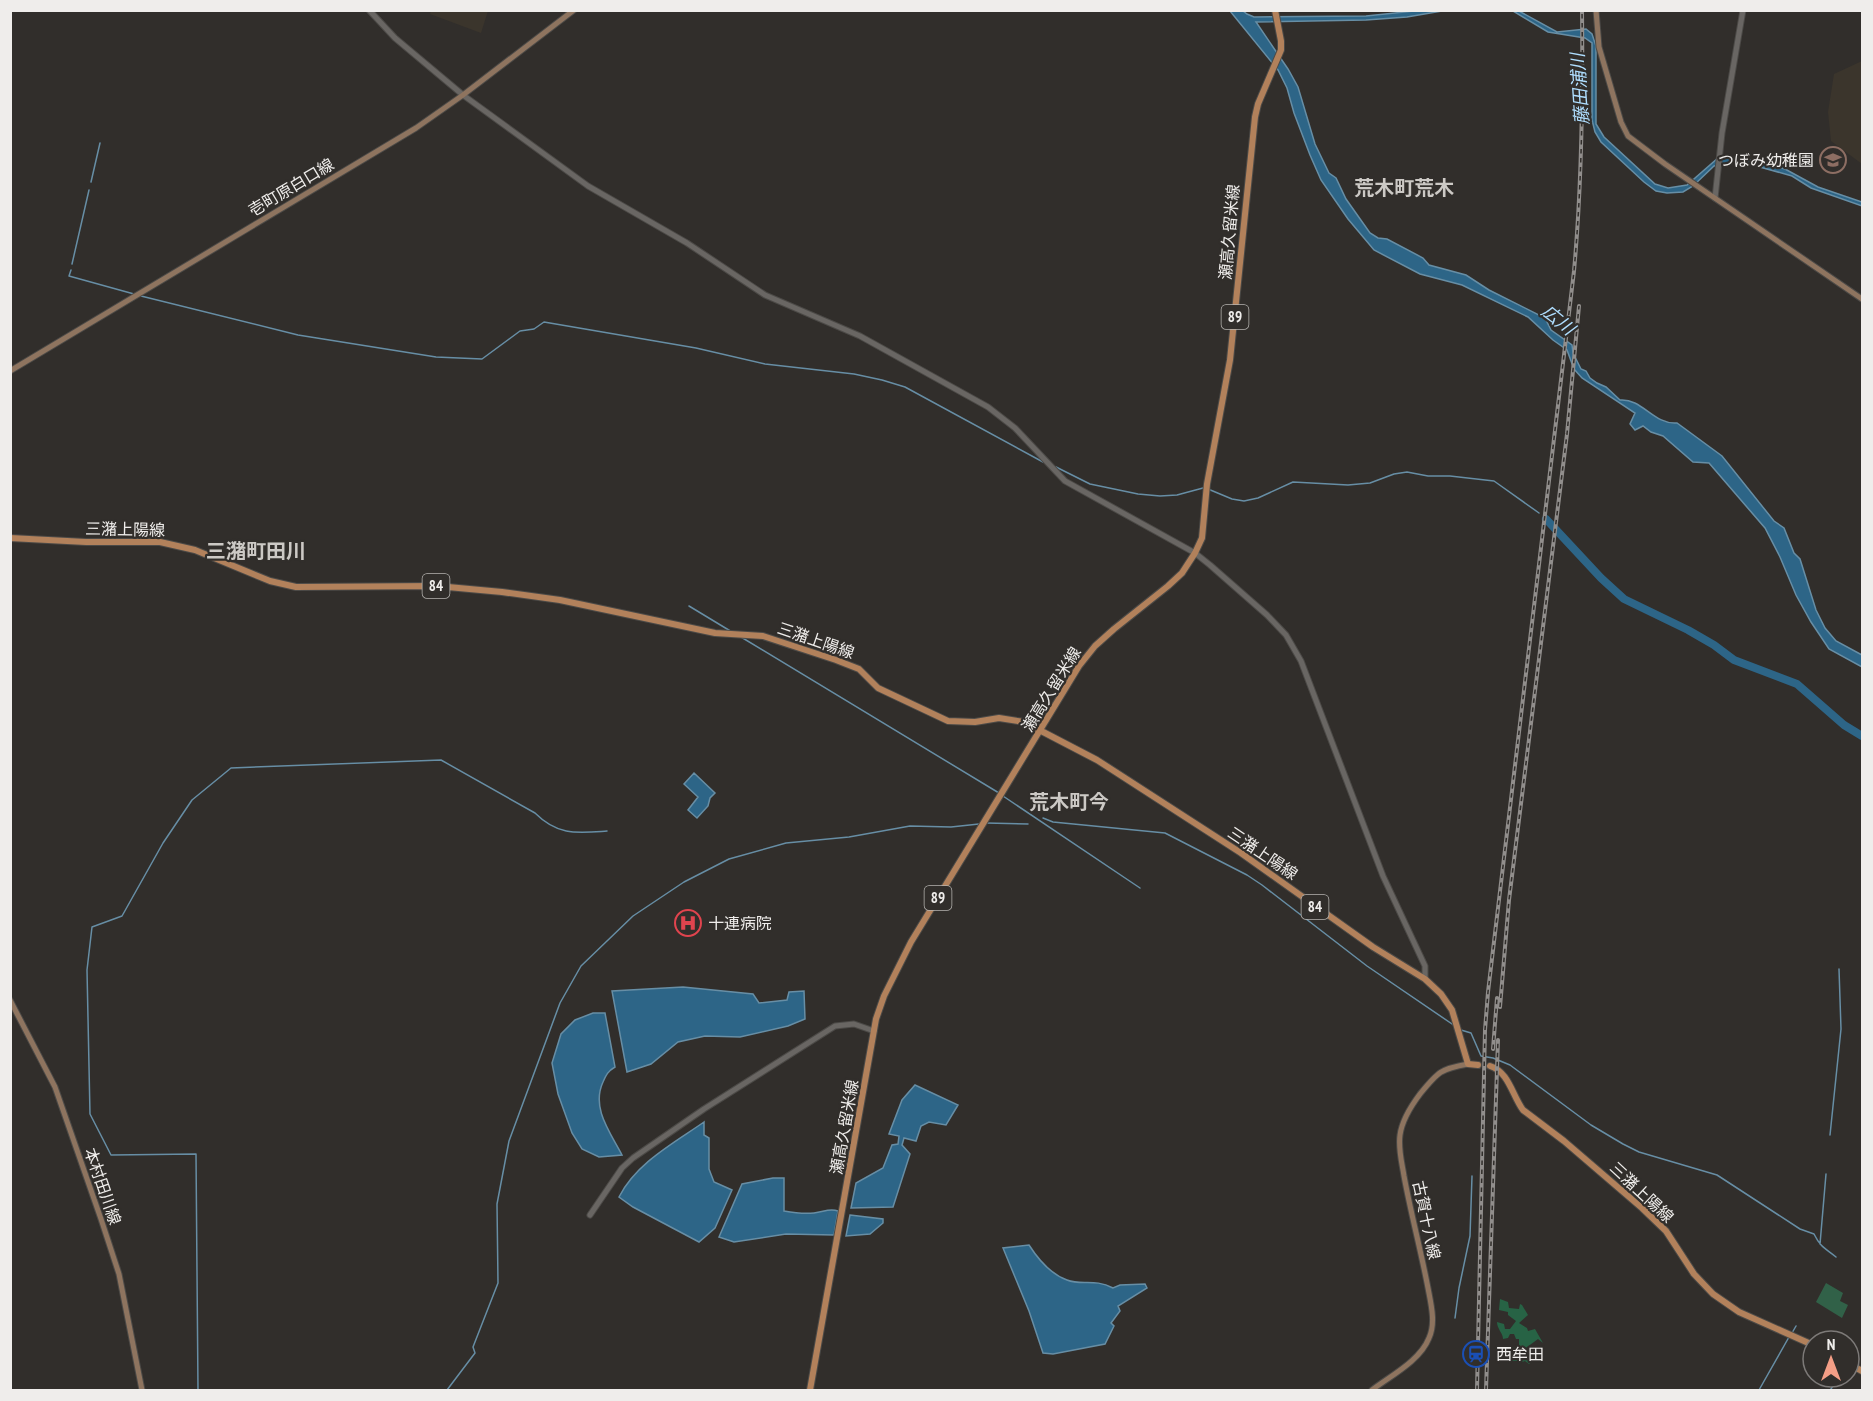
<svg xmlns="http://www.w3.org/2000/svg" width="1873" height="1401" font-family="'PT Sans Narrow','Noto Sans JP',sans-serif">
<rect width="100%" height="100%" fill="#312e2b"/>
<!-- built -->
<path fill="#3b352c" d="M 431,11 L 431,10 L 488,11 L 481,33 L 430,14 Z
M 1862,61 L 1862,164 L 1831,141 L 1828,112 L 1834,74 Z"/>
<!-- green -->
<path fill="#316148" d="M 1826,1283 L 1843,1293 L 1840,1301 L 1848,1305 L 1842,1318 L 1816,1302 Z"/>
<!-- forest -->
<path fill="#276345" d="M 1500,1299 L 1508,1302 L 1509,1308 L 1519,1309 L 1520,1304 L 1522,1305 L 1528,1315 L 1519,1323 L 1527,1328 L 1528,1331 L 1535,1329 L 1543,1343 L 1538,1339 L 1516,1355 L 1520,1361 L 1535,1353 L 1539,1357 L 1529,1364 L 1525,1361 L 1522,1362 L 1520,1361 L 1500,1361 L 1500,1357 L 1508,1357 L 1507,1350 L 1501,1349 L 1501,1345 L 1511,1348 L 1519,1347 L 1519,1339 L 1516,1339 L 1514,1334 L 1510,1334 L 1508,1338 L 1503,1339 C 1503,1333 1497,1329 1497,1322 L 1504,1324 L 1505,1329 L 1510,1329 L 1516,1321 L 1508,1315 L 1508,1312 L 1499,1310 Z"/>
<!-- water -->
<path fill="#2d6587" stroke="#678ea5" stroke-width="1.5" d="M 1230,11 L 1243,11 L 1247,14 L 1254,17 L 1366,16 L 1414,11 L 1442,11 L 1407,17 L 1366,20 L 1256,22 L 1288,69 L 1298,87 L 1315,144 L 1329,173 L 1336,178 L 1346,199 L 1370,233 L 1378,238 L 1387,239 L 1423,258 L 1429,265 L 1466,275 L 1489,290 L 1545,318 L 1551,330 L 1572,345 L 1573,353 L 1581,369 L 1586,371 L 1590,378 L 1597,383 L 1606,387 L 1620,400 C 1642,398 1654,425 1677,423 L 1722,456 L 1774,521 L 1784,528 L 1794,553 L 1800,559 L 1816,610 L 1825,628 L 1836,641 L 1862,655 L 1862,667 L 1829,649 L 1811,622 L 1796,595 L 1780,557 L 1765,528 L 1709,463 L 1693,462 L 1663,436 L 1651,432 L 1643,426 L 1635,430 L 1630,424 L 1635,413 L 1582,378 L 1574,369 L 1567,350 L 1553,340 L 1528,317 L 1462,285 L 1420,274 L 1374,250 L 1348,219 L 1321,180 L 1310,155 L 1294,113 L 1287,88 L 1278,70 Z
M 1513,11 L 1519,11 L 1557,32 L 1586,29 L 1592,34 L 1596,46 L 1596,124 L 1604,137 L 1655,184 L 1668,188 L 1687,185 L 1718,158 L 1740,157 L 1785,169 L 1818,187 L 1862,202 L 1862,206 L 1811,188 L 1792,176 L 1742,162 L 1714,166 L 1693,186 L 1683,192 L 1667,193 L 1656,191 L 1644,182 L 1601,142 L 1595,132 L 1592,120 L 1592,43 L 1585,38 L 1548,32 Z
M 694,773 L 715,793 L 710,798 L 708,806 L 697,818 L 688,810 L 698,797 L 684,784 Z
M 683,987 L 753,994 L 759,1003 L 787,1000 L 789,992 L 804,991 L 805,1019 L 788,1026 L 740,1037 L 705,1036 L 678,1042 L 651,1064 L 627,1072 L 612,991 Z
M 593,1013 L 605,1013 L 615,1067 C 608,1071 606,1075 603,1082 C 591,1108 610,1132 622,1155 L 599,1157 L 582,1149 L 572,1133 L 558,1094 L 552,1063 L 561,1034 L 575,1020 Z
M 915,1085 L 958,1105 L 946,1125 L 929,1122 L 921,1126 L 916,1141 L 904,1138 L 902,1145 L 910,1154 L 893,1207 L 851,1208 L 856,1183 L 883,1168 L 892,1145 L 898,1144 L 899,1136 L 889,1134 L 902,1100 Z
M 704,1122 L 704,1135 L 709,1138 L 709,1169 L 714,1182 L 732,1190 L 715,1228 L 699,1242 L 633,1207 L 619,1197 C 636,1163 674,1143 704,1122 Z
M 773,1178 L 784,1178 L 784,1211 C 795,1213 804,1214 814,1213 C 824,1212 829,1208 838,1211 L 834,1235 L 786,1234 L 734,1242 L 719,1237 L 742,1184 Z
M 850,1215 L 883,1219 L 883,1223 L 870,1234 L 846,1236 Z
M 1029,1245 C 1038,1259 1050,1274 1067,1280 C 1082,1286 1094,1278 1113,1288 L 1120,1285 L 1145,1284 L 1147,1288 L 1118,1306 L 1120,1311 L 1111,1323 L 1114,1326 L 1105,1344 L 1053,1354 L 1043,1353 L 1029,1311 L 1003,1248 Z"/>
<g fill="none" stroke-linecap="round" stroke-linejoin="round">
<!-- stream -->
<path stroke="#678ea5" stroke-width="1.5" d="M 91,182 L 100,143
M 72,264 L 89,190
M 71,270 L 69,276 L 134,294
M 141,296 L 298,335 L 436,357 L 482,359 L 520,331 L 534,329 L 544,322 L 696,348 L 765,364 L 854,374 L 882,380 L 905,387 L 1043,462
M 1056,467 L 1090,484 L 1138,494 L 1160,496 L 1177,495 L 1203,488
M 1208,489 L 1232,499 L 1244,501 L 1258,498 L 1293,482 L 1348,485 L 1370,483 L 1394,474 L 1407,472 L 1428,476 L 1450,476 L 1494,481 L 1539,513
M 689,606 L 732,632
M 741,637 L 999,793
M 1003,796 L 1140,888
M 1043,818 L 1053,822 L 1165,833 L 1247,875 L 1262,885 L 1367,966 L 1455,1026
M 986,823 L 1028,824
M 1461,1030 L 1471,1033 L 1481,1056 L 1493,1058 L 1510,1065 L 1591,1125 L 1623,1144 L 1639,1152 L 1717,1175 L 1800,1229 L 1814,1234 C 1821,1248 1825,1248 1836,1257
M 1830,1135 L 1841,1029 L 1839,969
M 1820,1244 L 1826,1174
M 1455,1318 L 1459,1288 L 1470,1236 L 1472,1176
M 1792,1333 L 1796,1326
M 1831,1389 L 1838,1377
M 198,1390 L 196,1154 L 111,1155 L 90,1114 L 87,970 L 92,927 L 122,916 L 163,843 L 192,800 L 231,768 L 441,760 L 535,813 C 558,836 577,833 607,831
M 447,1390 L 475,1353 L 473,1347 L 498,1283 L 497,1204 L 509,1141 L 560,1003 L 581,966 L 633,916 L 684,882 L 729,859 L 786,843 L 849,837 L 910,826 L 951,827 L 979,824
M 1759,1390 L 1789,1337"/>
<!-- river -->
<path stroke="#2d6587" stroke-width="8" d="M 1546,519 L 1601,578 L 1624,599 L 1688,630 L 1714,645 L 1734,660 L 1797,684 L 1844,725 L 1862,736"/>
<defs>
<path id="tertiary" d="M 369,10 L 395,38 L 463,95 L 588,186 L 687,243 L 765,295 L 860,336 L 988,407 L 1015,428 L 1065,481 L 1195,553 L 1210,565 L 1267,615 L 1286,635 L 1301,661 L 1383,876 L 1425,966 L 1425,979
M 1715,198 L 1722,133 L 1743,10
M 590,1215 L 622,1168 L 633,1158 L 704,1109 L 835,1026 L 854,1024 L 874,1031"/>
<path id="secondary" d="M 1596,10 L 1599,47 L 1621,122 L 1628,136 L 1665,164 L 1862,299
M 10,371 L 416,128 L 463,95 L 574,10
M 10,1000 L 55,1087 L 101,1219 L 119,1274 L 142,1390
M 1372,1390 C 1390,1376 1420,1361 1429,1338 C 1436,1323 1431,1304 1428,1288 C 1421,1251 1411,1214 1404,1176 C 1402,1163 1398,1149 1400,1135 C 1402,1120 1411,1106 1420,1094 C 1438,1072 1440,1069 1468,1064"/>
<path id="primary" d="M 10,538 L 86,542 L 160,542 L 195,550 L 270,581 L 296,587 L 437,586 L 502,592 L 560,600 L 715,633 L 763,636 L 836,660 L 859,669 L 878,688 L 948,721 L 975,722 L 999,718 L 1024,722 L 1097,760 L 1241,853 L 1373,947 L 1425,979 L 1441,994 L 1452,1010 L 1468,1064 L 1478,1065
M 1490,1066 C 1509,1072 1512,1095 1523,1110 L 1564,1141 L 1642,1208 L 1666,1231 L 1694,1274 L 1713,1294 L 1739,1312 L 1813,1345
M 1849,1364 L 1862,1371
M 810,1390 L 876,1019 L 884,996 L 911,942 L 1079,666 L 1095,646 L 1114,629 L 1168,586 L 1182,573 L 1195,553 L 1202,538 L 1207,484 L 1230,360 L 1255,117 L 1258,104 L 1281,50 L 1281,41 L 1275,10"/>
</defs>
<!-- tertiary casing -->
<use href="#tertiary" stroke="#4c4a47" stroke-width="7"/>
<!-- secondary casing -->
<use href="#secondary" stroke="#4c4a47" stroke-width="7"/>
<!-- primary casing -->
<use href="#primary" stroke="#4c4a47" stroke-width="8"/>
<!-- tertiary -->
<use href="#tertiary" stroke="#696663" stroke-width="5"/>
<!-- secondary -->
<use href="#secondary" stroke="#8e745f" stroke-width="5"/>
<!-- primary -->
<use href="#primary" stroke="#b2815b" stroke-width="6"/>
<defs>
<path id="rail" d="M 1500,1007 L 1509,900 L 1567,434 L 1579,306
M 1493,1049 L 1497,998
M 1477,1390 L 1485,1030 L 1488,992 L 1574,271 C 1582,184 1583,97 1582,10
M 1486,1390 L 1498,1040"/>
</defs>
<!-- rail casing -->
<use href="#rail" stroke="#918e8c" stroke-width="4"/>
<!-- rail -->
<use href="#rail" stroke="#312e2b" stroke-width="1.5" stroke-dasharray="4.5" stroke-linecap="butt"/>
</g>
<!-- icons -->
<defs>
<symbol id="school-ring" viewBox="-11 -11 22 22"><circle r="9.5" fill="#312e2b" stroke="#8d6e63" stroke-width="1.5"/><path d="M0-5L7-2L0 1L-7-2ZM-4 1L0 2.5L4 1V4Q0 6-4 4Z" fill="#8d6e63"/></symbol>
<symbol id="hospital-ring" viewBox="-11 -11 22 22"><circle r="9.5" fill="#312e2b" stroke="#e0444e" stroke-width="1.5"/><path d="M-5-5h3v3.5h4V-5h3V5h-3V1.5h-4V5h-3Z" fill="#e0444e"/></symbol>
<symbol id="station-ring" viewBox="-11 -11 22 22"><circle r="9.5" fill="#312e2b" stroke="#1a4fb4" stroke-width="1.5"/><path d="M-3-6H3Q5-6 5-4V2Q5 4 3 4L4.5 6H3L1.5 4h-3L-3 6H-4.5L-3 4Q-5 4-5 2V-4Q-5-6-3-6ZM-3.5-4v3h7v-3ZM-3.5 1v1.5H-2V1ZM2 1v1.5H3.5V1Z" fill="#1a4fb4"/></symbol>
</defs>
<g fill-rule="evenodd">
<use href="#school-ring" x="1818" y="145" width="30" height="30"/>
<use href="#hospital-ring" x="673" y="908" width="30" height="30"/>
<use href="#station-ring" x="1461" y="1339" width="30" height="30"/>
</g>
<g text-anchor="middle" stroke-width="4.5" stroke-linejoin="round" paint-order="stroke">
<!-- shield labels -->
<g fill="#312e2b" stroke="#b6b4b1" stroke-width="1.5">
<rect x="1221.5" y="305" width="27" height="24" rx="4.5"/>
<rect x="422.5" y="574" width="27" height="24" rx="4.5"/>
<rect x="924.5" y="886" width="27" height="24" rx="4.5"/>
<rect x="1301.5" y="895" width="27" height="24" rx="4.5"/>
</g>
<g font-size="15" font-weight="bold" fill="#efedeb">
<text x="1235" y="322">89</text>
<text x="436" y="591">84</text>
<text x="938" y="903">89</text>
<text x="1315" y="912">84</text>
</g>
<!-- poi labels -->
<g font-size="16" fill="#efedeb" stroke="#312e2b" text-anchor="start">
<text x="1814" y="166" text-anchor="end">つぼみ幼稚園</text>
<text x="708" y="929">十連病院</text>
<text x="1496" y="1360">西牟田</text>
</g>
<!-- street labels -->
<g font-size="16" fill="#efedeb" stroke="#312e2b">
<text transform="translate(291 187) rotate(-31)" y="6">壱町原白口線</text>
<text transform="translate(1229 232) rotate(-85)" y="6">瀬高久留米線</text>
<text transform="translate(125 529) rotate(1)" y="6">三潴上陽線</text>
<text transform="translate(816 640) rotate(19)" y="6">三潴上陽線</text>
<text transform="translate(1051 689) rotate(-58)" y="6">瀬高久留米線</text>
<text transform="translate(1263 853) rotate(34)" y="6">三潴上陽線</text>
<text transform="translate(844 1127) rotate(-80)" y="6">瀬高久留米線</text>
<text transform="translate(103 1186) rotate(71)" y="6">本村田川線</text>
<text transform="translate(1642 1192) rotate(43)" y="6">三潴上陽線</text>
<text transform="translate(1427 1220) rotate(78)" y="6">古賀十八線</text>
</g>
<!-- water labels -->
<g font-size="18" font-style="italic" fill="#afdeff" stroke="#312e2b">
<text transform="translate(1580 89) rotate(-94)" y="6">藤田浦川</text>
<text transform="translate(1558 320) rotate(39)" y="6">広川</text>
</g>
<!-- quarter labels -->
<g font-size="20" font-weight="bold" fill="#ccc9c5" stroke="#312e2b">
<text x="1404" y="195">荒木町荒木</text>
<text x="256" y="558">三潴町田川</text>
<text x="1069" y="809">荒木町今</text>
</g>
</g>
<!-- border -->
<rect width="1873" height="1401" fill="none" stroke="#efedeb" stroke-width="24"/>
<!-- north arrow -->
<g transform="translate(1831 1359)"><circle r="28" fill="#312e2b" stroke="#7d7a78" stroke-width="1.5"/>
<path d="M0-4.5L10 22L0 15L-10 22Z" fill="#f49e86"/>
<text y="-9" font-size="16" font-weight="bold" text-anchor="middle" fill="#efedeb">N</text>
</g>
</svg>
